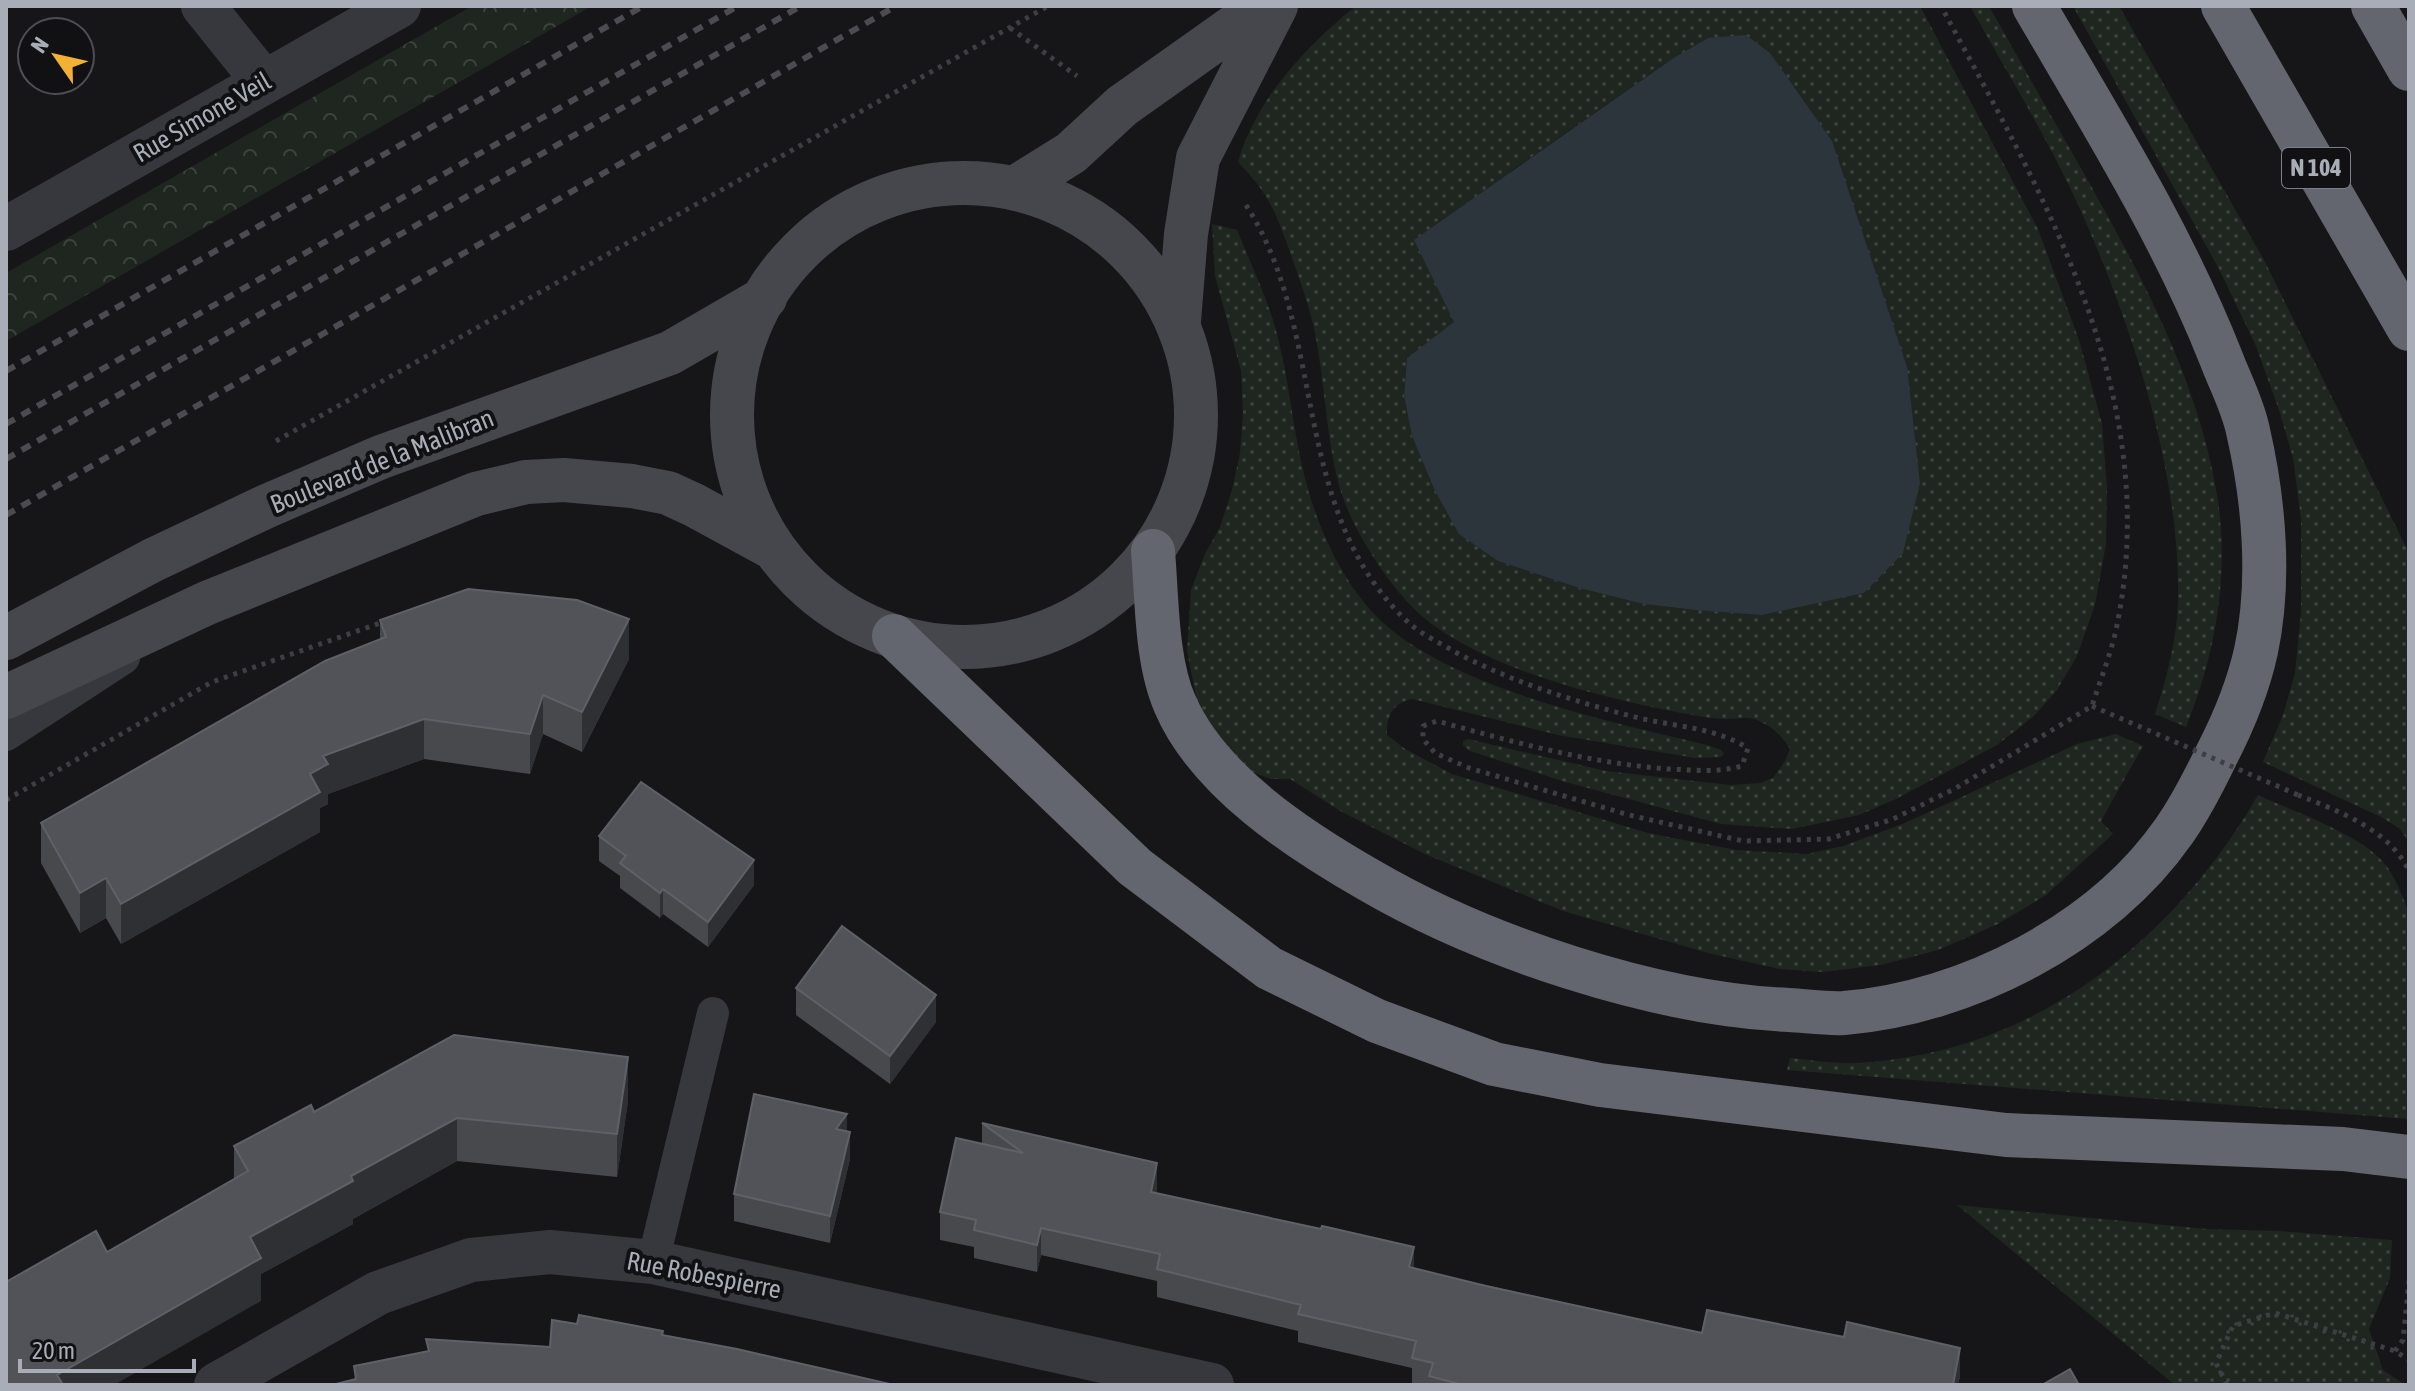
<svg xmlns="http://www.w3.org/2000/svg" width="2415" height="1391" font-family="'Asap Condensed',sans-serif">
<defs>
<pattern id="grass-dots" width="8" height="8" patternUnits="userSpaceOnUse" patternTransform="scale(2)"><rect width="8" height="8" fill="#1e261f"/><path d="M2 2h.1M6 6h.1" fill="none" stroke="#3c433d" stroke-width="1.8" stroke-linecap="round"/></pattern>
<pattern id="forest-crowns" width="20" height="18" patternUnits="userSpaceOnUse" patternTransform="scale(2)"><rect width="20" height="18" fill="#1e261f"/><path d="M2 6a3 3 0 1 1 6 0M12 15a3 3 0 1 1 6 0" fill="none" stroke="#3c433d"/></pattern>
</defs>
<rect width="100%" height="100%" fill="#161618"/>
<!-- grass -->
<path fill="url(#grass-dots)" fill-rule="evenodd" d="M 1356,6 L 1920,6 L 2038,229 L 2079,340 L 2102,424 L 2107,487 L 2106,544 L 2095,605 L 2077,656 L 2057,690 L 2034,716 L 1997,745 L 1896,799 L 1859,815 L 1792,829 L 1721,824 L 1562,781 L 1470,751 L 1463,745 L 1463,741 L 1468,739 L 1606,771 L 1730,785 L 1760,783 L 1773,778 L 1785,761 L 1790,749 C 1782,735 1769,724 1754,719 C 1746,717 1737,719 1730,719 C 1716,719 1701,717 1688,714 C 1607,699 1486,670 1423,617 C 1390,589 1350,527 1339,485 C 1325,432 1325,377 1313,324 C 1307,300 1299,277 1291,255 C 1276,213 1270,195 1238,162 C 1256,99 1306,46 1356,6 ZM 1672,59 L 1695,610 L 1643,604 L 1579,588 L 1498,561 L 1434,489 L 1412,436 L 1404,396 L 1407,358 L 1455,323 L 1510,172 Z
M 1970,6 L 1989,6 C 2020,61 2051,116 2082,170 C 2140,273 2200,382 2218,501 C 2229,578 2215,656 2186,727 L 2155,714 C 2167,677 2177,639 2178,601 C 2181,469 2129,316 2075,198 C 2044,132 2005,69 1970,6 Z
M 2073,6 L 2119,6 L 2264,260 L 2409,553 L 2409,842 L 2399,828 L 2381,817 L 2263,762 L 2283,715 L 2295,673 L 2301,612 L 2301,519 L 2293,458 L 2280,413 L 2256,346 L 2219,269 Z
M 1212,224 L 1237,230 C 1251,265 1269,301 1278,338 C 1291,389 1294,443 1309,493 C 1324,542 1349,594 1389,628 C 1466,691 1610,722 1707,745 L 1721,750 L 1724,754 L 1721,757 L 1695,758 L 1558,735 L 1412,699 C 1393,703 1386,716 1387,735 L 1405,749 L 1452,774 L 1648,833 L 1736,850 L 1807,854 L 1843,846 L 1905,823 L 2077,744 L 2116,734 L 2143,746 L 2101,821 L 2113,834 L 2046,895 L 1998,924 L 1938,950 L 1881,965 L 1822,972 L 1779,969 L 1708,953 L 1563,911 L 1425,854 L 1342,812 L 1290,779 L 1271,779 L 1249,771 L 1231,757 L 1198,706 L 1187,651 L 1191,590 L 1204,556 L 1220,527 L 1232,490 L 1240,453 L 1243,413 L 1241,371 L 1215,276 Z
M 2258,795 C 2294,812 2367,836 2388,868 C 2397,881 2403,898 2409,913 L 2409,1119 L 1787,1070 L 1790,1058 C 1811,1060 1835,1064 1856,1063 C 2032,1054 2172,943 2258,795 Z
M 1957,1205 L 2206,1229 L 2279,1231 L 2392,1240 L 2390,1278 L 2369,1329 L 2383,1370 L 2406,1385 L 2175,1385 Z"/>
<!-- forest -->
<path fill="url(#forest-crowns)" d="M 472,6 L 592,6 L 6,341 L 6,273 Z"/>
<!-- water -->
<path fill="#2c353c" d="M 1746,35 L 1770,53 L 1832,141 L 1907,367 L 1920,483 L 1903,553 L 1864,593 L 1762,615 L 1695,610 L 1643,604 L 1579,588 L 1498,561 L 1459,534 L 1434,489 L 1412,436 L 1404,396 L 1407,358 L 1454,322 L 1414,240 L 1672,59 L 1708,38 Z"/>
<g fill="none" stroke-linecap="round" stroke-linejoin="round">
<!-- path -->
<path stroke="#3d3f44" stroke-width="5" stroke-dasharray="4 6" stroke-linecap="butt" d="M 1010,28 L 1077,76
M 1246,205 C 1329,333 1288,511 1409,623 C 1421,634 1440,643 1455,652 C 1514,683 1579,703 1643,719 C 1680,727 1715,728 1748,748 L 1742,766 C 1717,773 1694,770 1668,769 C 1589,763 1513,742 1437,721 L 1423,726 L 1423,739 L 1435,753 L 1469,768 L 1629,815 L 1743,841 L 1829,839 L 1893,819 L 1956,788 L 2092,706 C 2100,681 2110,656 2116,630 C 2165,399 2046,201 1941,6
M 276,441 L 1048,6
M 2298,795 C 2338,811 2389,829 2409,871
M 6,800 L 212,682 L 383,622
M 2395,1351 L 2403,1340 L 2409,1281
M 2227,1385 L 2216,1363 L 2233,1326 L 2275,1313 L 2395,1351 L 2409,1360"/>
<!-- lane -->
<path stroke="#37383d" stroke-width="32" d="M 6,735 L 124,658
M 653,1262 L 713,1013"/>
<!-- street -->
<path stroke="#37383d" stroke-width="44" d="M 203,6 L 264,82
M 6,229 L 399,6
M 216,1385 L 378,1293 L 471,1260 L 550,1252 L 653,1262 L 1212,1385"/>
<!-- secondary -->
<path stroke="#45474d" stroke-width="44" d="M732 415a232 232 0 1 1 464 0a232 232 0 1 1-464 0Z
M 1018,186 L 1071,153 L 1122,106 L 1263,6
M 1179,321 L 1186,234 L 1198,158 L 1276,6
M 6,638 L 153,560 L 267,506 L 381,457 L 670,353 L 765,298
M 6,697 L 207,603 L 476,494 L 526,482 L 564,480 L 632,486 L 668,493 L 694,505 L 771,547"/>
<!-- highway -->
<path stroke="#63666e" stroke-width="44" d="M 2223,6 L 2409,329
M 2373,6 L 2409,69
M 1153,551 C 1157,598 1156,661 1175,704 C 1208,781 1299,840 1369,880 C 1484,947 1655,1004 1789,1010 C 1807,1011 1826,1014 1844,1013 C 1967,1003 2103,933 2174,831 C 2191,807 2204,781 2217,754 C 2234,721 2248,687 2256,651 C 2271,581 2264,500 2248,431 C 2243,406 2230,382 2221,358 C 2172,234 2101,121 2034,6
M 894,636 L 1135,867 L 1269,968 L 1377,1021 L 1494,1064 L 1600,1085 L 2006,1135 L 2343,1149 L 2409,1157"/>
<!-- rail -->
<path stroke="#4a4c52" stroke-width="6" stroke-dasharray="10 8" stroke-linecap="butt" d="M 6,371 L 643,6
M 6,424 L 738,6
M 6,459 L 801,6
M 6,515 L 896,6"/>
<!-- path-bridge -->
<path stroke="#3d3f44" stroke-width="5" stroke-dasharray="4 6" stroke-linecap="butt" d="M 2092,706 L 2298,795"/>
</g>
<!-- wall -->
<path fill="#47494d" d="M 380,620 L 629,659 L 582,752 L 543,734 L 530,774 L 424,759 L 328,794 L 328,804 L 320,808 L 320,832 L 121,944 L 106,918 L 80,933 L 41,863 L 41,823 L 380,640 Z
M 599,836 L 754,885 L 708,947 L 663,914 L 660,918 L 620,888 L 620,876 L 599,861 Z
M 796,988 L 936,1022 L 890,1084 L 796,1015 Z
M 628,1101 L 617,1177 L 457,1161 L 353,1219 L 353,1224 L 261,1274 L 261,1301 L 107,1252 L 234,1179 L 234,1146 L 314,1112 Z
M 982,1123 L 1157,1191 L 1157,1193 L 1414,1269 L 1702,1333 L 1960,1376 L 1958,1385 L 1412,1385 L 1412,1368 L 1298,1342 L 1298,1331 L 1157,1297 L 1157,1281 L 1041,1255 L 1037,1272 L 974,1258 L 974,1247 L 940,1240 L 940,1212 L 982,1144 Z
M 847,1131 L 850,1159 L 830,1243 L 734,1221 L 734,1194 Z"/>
<!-- shaded-wall -->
<path fill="#2f3033" d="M 629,619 L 629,659 L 582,752 L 582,712 Z
M 543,695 L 543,734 L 530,774 L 530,734 Z
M 424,719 L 424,759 L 328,794 L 328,804 L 320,808 L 320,832 L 121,944 L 121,904 L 310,774 L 323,756 Z
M 754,860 L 754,885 L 708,947 L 708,922 Z
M 106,878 L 106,918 L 80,933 L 80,893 Z
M 663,889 L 663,914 L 660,918 L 660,893 Z
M 936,995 L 936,1022 L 890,1084 L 890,1056 Z
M 628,1057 L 628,1101 L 617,1177 L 617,1134 Z
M 847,1114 L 847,1142 L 836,1129 Z
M 457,1118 L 457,1161 L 353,1219 L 353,1224 L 261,1274 L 261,1301 L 114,1385 L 57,1385 L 57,1375 L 250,1237 L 351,1176 Z
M 850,1132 L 850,1159 L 830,1243 L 830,1216 Z
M 1157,1163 L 1157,1191 L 1151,1220 L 1151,1192 Z
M 1041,1228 L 1041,1255 L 1037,1272 L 1037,1245 Z
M 1414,1247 L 1414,1275 L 1409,1267 Z
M 1960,1348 L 1960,1376 L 1958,1385 L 1953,1385 Z"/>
<!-- building -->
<path fill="#525359" stroke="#5f6168" stroke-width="2" d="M 468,589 L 577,600 L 629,619 L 582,712 L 543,695 L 530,734 L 424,719 L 323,756 L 328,764 L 310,774 L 320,792 L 121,904 L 106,878 L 80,893 L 41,823 L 325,661 L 386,637 L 380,620 Z
M 641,782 L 754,860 L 708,922 L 663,889 L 660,893 L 620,863 L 626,856 L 599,836 Z
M 842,926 L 936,995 L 890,1056 L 796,988 Z
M 454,1035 L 628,1057 L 617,1134 L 457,1118 L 351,1176 L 353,1181 L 250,1237 L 261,1258 L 57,1375 L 62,1383 L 58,1385 L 6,1385 L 6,1282 L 96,1231 L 107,1252 L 248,1171 L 234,1146 L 311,1105 L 314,1112 Z
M 754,1094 L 847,1114 L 836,1129 L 850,1132 L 830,1216 L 734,1194 Z
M 982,1123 L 1157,1163 L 1151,1192 L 1321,1229 L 1322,1226 L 1414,1247 L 1409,1267 L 1486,1286 L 1702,1333 L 1707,1310 L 1844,1337 L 1847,1322 L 1960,1348 L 1953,1385 L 1463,1385 L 1429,1376 L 1433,1363 L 1412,1358 L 1416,1341 L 1298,1314 L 1301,1305 L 1157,1269 L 1160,1254 L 1041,1228 L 1037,1245 L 974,1230 L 976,1220 L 940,1212 L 956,1138 L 1023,1153 Z
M 579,1315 L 663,1331 L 662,1335 L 737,1349 L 894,1385 L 332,1385 L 356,1379 L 354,1366 L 429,1351 L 426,1339 L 550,1347 L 552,1320 L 577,1324 Z
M 2070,1369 L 2079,1385 L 2042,1385 Z"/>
<g text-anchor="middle" stroke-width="8" stroke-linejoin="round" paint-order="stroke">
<!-- shield labels -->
<rect fill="#111113" stroke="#7b7e86" stroke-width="2" x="2282" y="148" width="68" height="40" rx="6"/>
<g font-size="24" font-weight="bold" fill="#a8adb8">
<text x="2316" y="176">N 104</text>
</g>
<!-- street labels -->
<g font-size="26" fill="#a8adb8" stroke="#111113">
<text transform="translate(202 117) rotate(-30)" y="9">Rue Simone Veil</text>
<text transform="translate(382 461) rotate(-22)" y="9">Boulevard de la Malibran</text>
<text transform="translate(704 1275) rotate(11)" y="9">Rue Robespierre</text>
</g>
</g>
<!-- border -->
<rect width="2415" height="1391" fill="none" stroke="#a8adb8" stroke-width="16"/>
<!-- north arrow -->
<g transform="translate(56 56) rotate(304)"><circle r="38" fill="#111113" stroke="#4d4f55" stroke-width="2"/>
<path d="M0-6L14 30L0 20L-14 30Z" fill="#f2b134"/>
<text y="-12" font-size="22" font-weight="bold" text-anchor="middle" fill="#a8adb8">N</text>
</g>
<!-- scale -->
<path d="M20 1359v12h174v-12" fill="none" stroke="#a8adb8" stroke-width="4"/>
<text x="32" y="1359" font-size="24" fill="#a8adb8" stroke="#111113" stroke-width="6" paint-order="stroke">20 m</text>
</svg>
